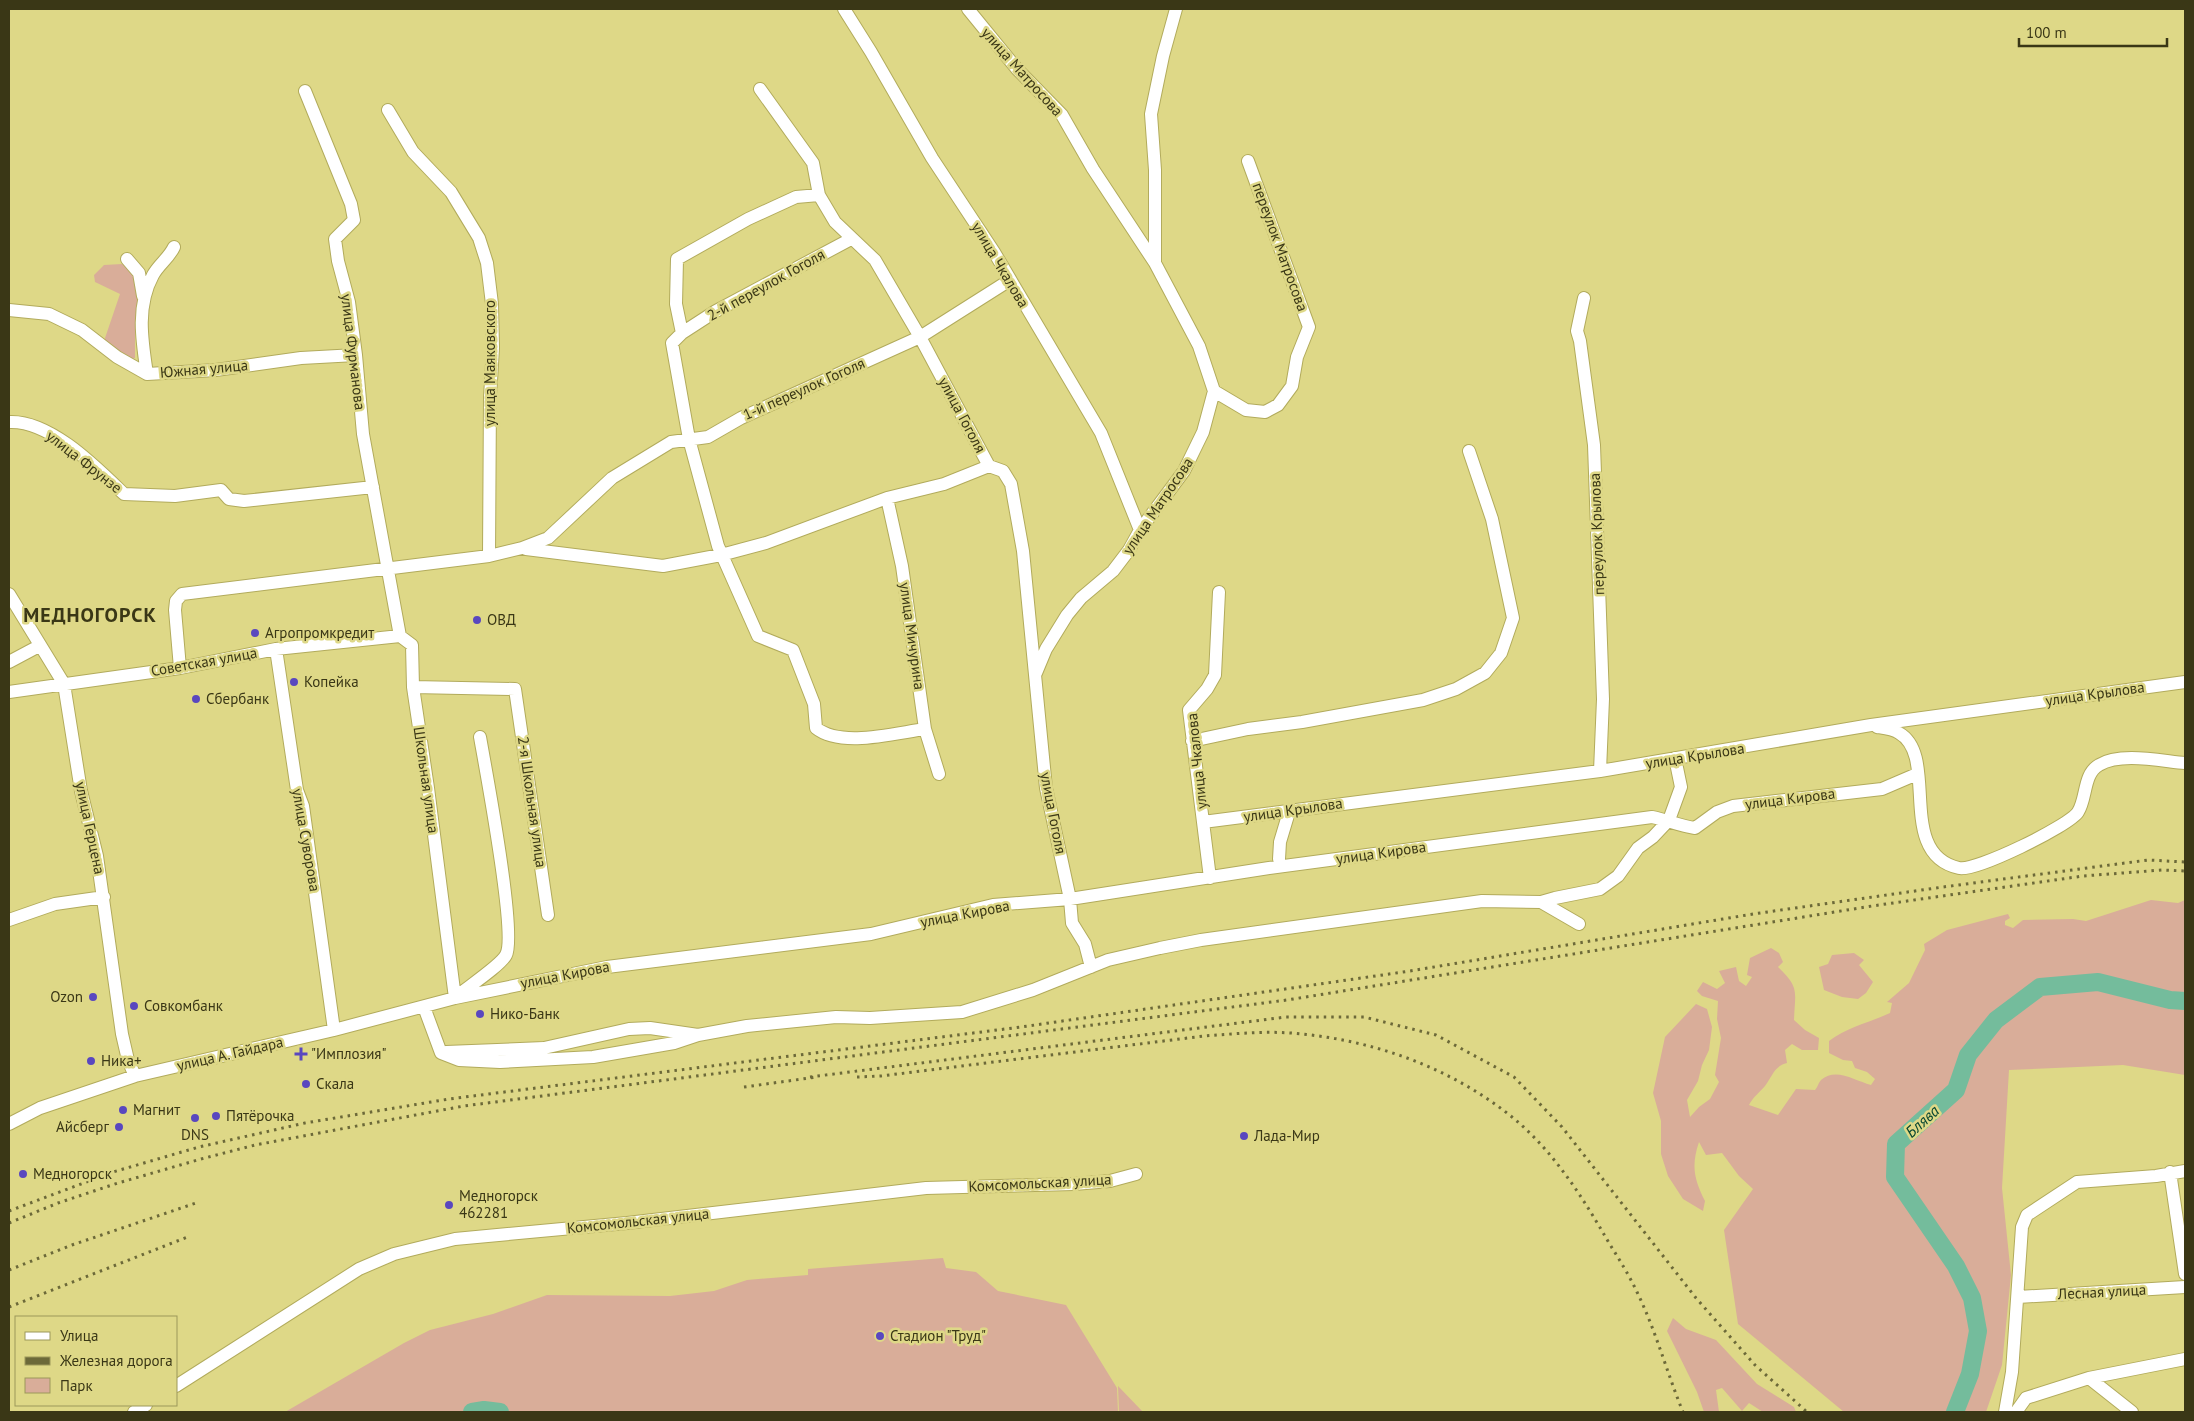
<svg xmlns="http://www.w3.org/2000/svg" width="2194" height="1421" font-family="'PT Sans',sans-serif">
<rect width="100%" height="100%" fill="#ded887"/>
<!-- green -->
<path fill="#d9ad99" d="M 122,264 L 134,271 L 140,299 L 135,328 L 135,358 L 129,360 L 104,341 L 120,294 L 95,282 L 94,275 L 104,265 Z
M 2151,900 L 2178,903 L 2185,900 L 2185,1075 L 2123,1065 L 2009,1070 L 2002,1188 L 2011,1275 L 2002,1365 L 1986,1412 L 1844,1412 L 1738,1324 L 1724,1230 L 1753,1189 L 1739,1176 L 1722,1153 L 1706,1155 L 1699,1142 C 1691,1166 1694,1179 1705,1201 L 1703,1211 L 1683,1199 L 1668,1176 L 1661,1154 L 1661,1121 L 1653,1093 L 1665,1037 L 1696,1004 L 1707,1009 L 1712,1027 L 1709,1050 L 1702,1065 L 1698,1081 L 1687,1100 L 1690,1117 L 1699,1107 L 1710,1099 L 1719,1082 L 1715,1075 L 1721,1038 L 1717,1019 L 1718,1001 L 1702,996 L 1697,991 L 1703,982 L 1717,989 L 1725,983 L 1719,971 L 1736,967 L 1739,981 L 1746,986 L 1752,977 L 1747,975 L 1750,958 L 1771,948 L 1779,953 L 1783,962 L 1778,967 C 1800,988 1795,991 1794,1020 L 1805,1030 L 1819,1038 L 1818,1050 L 1802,1050 L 1792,1044 L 1785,1050 L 1787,1063 C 1774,1066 1772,1077 1765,1086 C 1759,1093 1753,1097 1749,1105 L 1778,1115 L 1796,1089 L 1815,1090 C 1818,1087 1818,1083 1821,1080 C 1836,1067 1855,1081 1871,1085 L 1875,1079 L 1867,1072 L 1855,1068 L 1852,1061 L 1843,1060 L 1829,1053 L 1829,1041 C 1847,1027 1869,1023 1890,1013 L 1892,1003 L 1887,1002 L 1909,983 L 1925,950 L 1924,944 L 1947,930 L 2008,914 L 2010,918 L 2005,921 L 2005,925 L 2013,928 L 2023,920 L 2073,919 L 2086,921 Z
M 1854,953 L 1864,960 L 1859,965 L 1873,982 L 1866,993 L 1858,999 L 1842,997 L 1824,990 L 1819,967 L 1828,964 L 1832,955 Z
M 943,1258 L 946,1268 L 976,1272 L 998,1291 L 1066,1305 L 1117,1388 L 1118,1412 L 285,1412 L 404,1343 L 430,1330 L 493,1314 L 547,1295 L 670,1296 L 714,1291 L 747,1280 L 808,1275 L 808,1269 Z
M 1673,1318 L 1686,1329 L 1716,1340 L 1757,1384 L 1794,1407 L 1796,1412 L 1763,1412 L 1749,1403 L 1742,1411 L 1722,1388 L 1716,1390 L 1719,1412 L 1704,1412 L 1697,1392 L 1667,1331 Z
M 1118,1386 L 1143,1412 L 1119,1412 Z"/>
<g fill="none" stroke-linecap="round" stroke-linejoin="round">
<!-- river -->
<path stroke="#74bc9c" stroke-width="18" d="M 472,1412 L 484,1410 L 500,1412
M 1955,1412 L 1970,1374 L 1978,1331 L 1972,1298 L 1956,1266 L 1895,1177 L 1896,1144 L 1956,1090 L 1968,1055 L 1996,1020 L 2040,987 L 2098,982 L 2170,1000 L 2185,1001"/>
<defs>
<path id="minor" d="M 844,9 L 871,52 L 932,158 L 994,252 L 1101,433 L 1140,530
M 968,9 L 1017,69 L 1062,115 L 1093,169 L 1155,263
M 760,89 L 813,163 L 819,195 L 835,222 L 875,260 L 920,337 L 989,466 L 1003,471 L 1011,484 L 1023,551 L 1046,788 L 1070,899 L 1072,923 L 1085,944 L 1091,967
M 305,91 L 351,204 L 354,220 L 335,239 L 338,261 L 349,302 L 356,355 L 363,434 L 400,636 L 412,645 L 413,687 L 428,788 L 455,998
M 388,110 L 413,152 L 451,192 L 479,238 L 487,263 L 492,304 L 493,348 L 490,397 L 489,556
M 851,239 L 716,311 L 682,333 L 672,343 L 689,439 L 718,546 L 758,636 L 793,650 L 814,704 L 816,728 C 841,748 895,733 925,729
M 127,259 L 139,273 L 143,296
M 1584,298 L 1577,331 L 1580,341 L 1594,445 L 1603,699 L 1600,771
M 9,310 L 49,314 L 82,330 L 117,357 L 147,374 L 216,370 L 301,358 L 356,355
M 682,333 L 676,304 L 677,259 L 748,219 L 796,197 L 819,195
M 147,374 C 142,341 136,306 153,275 C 159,264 169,258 174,247
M 1214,391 L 1246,410 L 1265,412 L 1278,405 L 1292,386 L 1297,357 L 1309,327 L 1248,161
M 9,422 C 50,420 96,467 124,494 L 175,496 L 221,490 L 229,499 L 244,501 L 373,487
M 887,498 L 902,566 L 925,729 L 939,774
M 526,549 L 663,566 L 721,555 L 766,543 L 887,498 L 944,484 L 989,466
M 9,594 L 64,684 L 81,791 L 97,856 L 122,1034 L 128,1060 L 135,1076
M 276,649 L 297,790 L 303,806 L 334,1030
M 9,662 L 39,646
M 180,668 L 175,610 L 176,601 L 182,594 L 489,556 L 522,548 L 548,538 L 612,478 L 671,442 L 708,437 L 741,418 L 920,337 L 1010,280
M 1036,673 L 1046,649 L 1067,615 L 1081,598 L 1113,571 L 1129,550 L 1140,530 L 1184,471 L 1203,432 L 1214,391 L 1199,346 L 1155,263 L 1155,170 L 1151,114 L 1163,56 L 1176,9
M 413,687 L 515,689 L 548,915
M 9,692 L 180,668 L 276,649 L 400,636
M 1877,727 C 1883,728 1893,729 1899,733 C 1940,756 1895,854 1959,868 C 1975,872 2069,826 2078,812 C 2087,798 2083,774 2099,765 C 2120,752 2161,761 2185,763
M 1192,741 L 1248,729 L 1302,722 L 1423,700 L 1456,689 L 1485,673 L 1501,653 L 1513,618 L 1492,519 L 1469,451
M 1203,822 L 1600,771 L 1871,725 L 2185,682
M 1279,859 L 1280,842 L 1289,812
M 1210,878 L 1189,710 L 1207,689 L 1215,675 L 1219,592
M 1541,902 L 1555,898 L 1600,889 L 1618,876 L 1638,848 L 1653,837 L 1669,820 L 1681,787 L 1675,758
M 9,920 L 55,904 L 104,897
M 457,996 C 468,987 501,965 506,955 C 517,935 486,771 480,737
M 424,1007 L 441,1053 L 459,1060 L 500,1062 L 593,1057 L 674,1043 L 698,1035 L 747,1026 L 836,1017 L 870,1018 L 962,1012 L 1033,990 L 1108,960 L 1160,948 L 1201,940 L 1482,901 L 1541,902 L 1579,924
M 446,1052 L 544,1048 L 629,1029 L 650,1028 L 698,1035
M 9,1124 L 40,1108 L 135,1076 L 334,1030 L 455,998 L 607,967 L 871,934 L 993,905 L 1070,899 L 1269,868 L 1652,817 C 1667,820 1680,826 1695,828 L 1717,812 L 1733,806 L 1882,789 L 1917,774
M 2170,1172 L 2185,1274
M 2018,1297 L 2185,1287
M 2089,1378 L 2132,1412
M 176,1386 L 359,1269 L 394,1254 L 455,1239 L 627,1223 L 926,1188 L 1074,1184 L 1110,1181 L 1136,1174
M 134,1412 L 146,1405
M 2005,1412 L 2012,1372 L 2022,1227 L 2027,1215 L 2077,1182 L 2156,1176 L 2185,1171
M 2016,1412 L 2026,1398 L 2089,1378 L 2185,1359"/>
</defs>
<!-- minor casing -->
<use href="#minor" stroke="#b2ab5c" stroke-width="14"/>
<!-- minor -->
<use href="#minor" stroke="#fff" stroke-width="12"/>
<!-- rail -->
<path stroke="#6c6939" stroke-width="3" stroke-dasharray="2.5 5" stroke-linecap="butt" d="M 810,1077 L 1286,1017 L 1364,1017 L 1436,1035 L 1514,1077 L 1562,1127 L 1696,1298 L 1755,1365 L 1807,1412
M 857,1077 L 881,1076 L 1204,1036 C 1232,1034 1262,1031 1291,1033 C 1369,1039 1445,1065 1507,1113 C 1551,1147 1582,1196 1609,1243 C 1619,1259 1629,1275 1637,1292 C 1656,1331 1667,1373 1683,1412
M 744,1087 L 817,1077
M 9,1211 L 113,1172 L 199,1147 L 305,1123 L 449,1099 L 1021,1027 L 1410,971 L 1753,914 L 1943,887 L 2148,860 L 2185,862
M 9,1223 L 58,1203 L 118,1183 L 201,1159 L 255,1145 L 464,1106 L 1287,1000 L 1872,906 L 2083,876 L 2162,870 L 2185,871
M 9,1270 L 72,1245 L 196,1203
M 9,1307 L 190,1236"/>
</g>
<!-- markers -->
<g fill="#5947bf" stroke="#ded887" stroke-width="2">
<circle cx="477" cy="620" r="5"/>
<circle cx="255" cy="633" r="5"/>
<circle cx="294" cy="682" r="5"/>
<circle cx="196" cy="699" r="5"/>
<circle cx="93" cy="997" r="5"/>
<circle cx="134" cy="1006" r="5"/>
<circle cx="480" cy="1014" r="5"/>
<path d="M298.5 1046.5h5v5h5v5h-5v5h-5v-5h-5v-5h5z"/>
<circle cx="91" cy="1061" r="5"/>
<circle cx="306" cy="1084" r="5"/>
<circle cx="123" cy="1110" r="5"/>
<circle cx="216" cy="1116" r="5"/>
<circle cx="195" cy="1118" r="5"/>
<circle cx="119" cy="1127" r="5"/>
<circle cx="1244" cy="1136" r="5"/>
<circle cx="23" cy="1174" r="5"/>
<circle cx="449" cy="1205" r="5"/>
<circle cx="880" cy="1336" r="5"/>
</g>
<g text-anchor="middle" stroke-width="5" stroke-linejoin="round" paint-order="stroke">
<!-- street labels -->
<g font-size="15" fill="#3a3716" stroke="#ded887">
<text transform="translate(1022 72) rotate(48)" y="5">улица Матросова</text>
<text transform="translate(1280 247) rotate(70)" y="5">переулок Матросова</text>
<text transform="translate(1000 265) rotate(59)" y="5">улица Чкалова</text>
<text transform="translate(766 285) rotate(-29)" y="5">2-й переулок Гоголя</text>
<text transform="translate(353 352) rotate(83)" y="5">улица Фурманова</text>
<text transform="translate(490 363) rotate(-90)" y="5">улица Маяковского</text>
<text transform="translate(204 369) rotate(-5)" y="5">Южная улица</text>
<text transform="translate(804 389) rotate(-24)" y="5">1-й переулок Гоголя</text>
<text transform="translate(962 415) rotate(62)" y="5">улица Гоголя</text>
<text transform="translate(84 462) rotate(38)" y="5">улица Фрунзе</text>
<text transform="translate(1158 506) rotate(-56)" y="5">улица Матросова</text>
<text transform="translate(1597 534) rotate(-92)" y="5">переулок Крылова</text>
<text transform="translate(912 636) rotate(82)" y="5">улица Мичурина</text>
<text transform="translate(204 662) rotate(-10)" y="5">Советская улица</text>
<text transform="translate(2095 694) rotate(-8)" y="5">улица Крылова</text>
<text transform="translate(1695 756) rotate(-9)" y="5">улица Крылова</text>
<text transform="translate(1197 761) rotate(-96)" y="5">улица Чкалова</text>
<text transform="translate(426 780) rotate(82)" y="5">Школьная улица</text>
<text transform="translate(1790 799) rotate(-7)" y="5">улица Кирова</text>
<text transform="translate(532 802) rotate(82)" y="5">2-я Школьная улица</text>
<text transform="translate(1293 810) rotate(-8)" y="5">улица Крылова</text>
<text transform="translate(1053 813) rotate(79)" y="5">улица Гоголя</text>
<text transform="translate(90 828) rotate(78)" y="5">улица Герцена</text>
<text transform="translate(306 840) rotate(80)" y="5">улица Суворова</text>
<text transform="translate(1381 853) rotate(-8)" y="5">улица Кирова</text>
<text transform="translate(965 914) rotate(-11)" y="5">улица Кирова</text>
<text transform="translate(565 975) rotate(-11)" y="5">улица Кирова</text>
<text transform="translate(230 1054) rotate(-13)" y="5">улица А. Гайдара</text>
<text transform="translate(1040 1183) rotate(-3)" y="5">Комсомольская улица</text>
<text transform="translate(638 1221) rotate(-6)" y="5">Комсомольская улица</text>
<text transform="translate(2102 1292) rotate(-3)" y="5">Лесная улица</text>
</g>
<!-- poi labels -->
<g font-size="15" fill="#3a3716" stroke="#ded887" text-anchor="start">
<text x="487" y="625">ОВД</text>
<text x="265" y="638">Агропромкредит</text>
<text x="304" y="687">Копейка</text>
<text x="206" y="704">Сбербанк</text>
<text x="83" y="1002" text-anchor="end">Ozon</text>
<text x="144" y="1011">Совкомбанк</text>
<text x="490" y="1019">Нико-Банк</text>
<text x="311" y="1059">"Имплозия"</text>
<text x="101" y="1066">Ника+</text>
<text x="316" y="1089">Скала</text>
<text x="133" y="1115">Магнит</text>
<text x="226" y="1121">Пятёрочка</text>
<text x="109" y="1132" text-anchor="end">Айсберг</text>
<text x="195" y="1140" text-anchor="middle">DNS</text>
<text x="1254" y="1141">Лада-Мир</text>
<text x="33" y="1179">Медногорск</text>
<text x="459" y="1201">Медногорск<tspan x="459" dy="17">462281</tspan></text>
<text x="890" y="1341">Стадион "Труд"</text>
</g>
<!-- water labels -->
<g font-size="16" font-style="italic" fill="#074631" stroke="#ded887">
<text transform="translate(1922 1121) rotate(-42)" y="6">Блява</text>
</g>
<!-- district labels -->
<g font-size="20" font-weight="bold" letter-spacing="1" fill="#3a3716" stroke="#ded887">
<text x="90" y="622">МЕДНОГОРСК</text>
</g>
</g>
<!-- border -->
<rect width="2194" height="1421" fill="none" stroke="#3a3716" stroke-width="20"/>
<!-- legend -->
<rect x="15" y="1316" width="162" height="90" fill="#ded887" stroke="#9c985a"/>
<rect x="25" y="1332" width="25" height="8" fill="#ffffff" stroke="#9c985a"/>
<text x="60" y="1341" font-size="15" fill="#3a3716">Улица</text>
<rect x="25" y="1357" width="25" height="8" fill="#6c6939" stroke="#9c985a"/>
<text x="60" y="1366" font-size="15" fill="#3a3716">Железная дорога</text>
<rect x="25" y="1378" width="25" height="15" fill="#d9ad99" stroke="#9c985a"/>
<text x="60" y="1391" font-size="15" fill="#3a3716">Парк</text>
<!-- scale -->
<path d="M2019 38v8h148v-8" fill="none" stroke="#3a3716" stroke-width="2.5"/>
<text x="2026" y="38" font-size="15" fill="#3a3716" stroke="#ded887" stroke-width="4" paint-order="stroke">100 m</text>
</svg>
